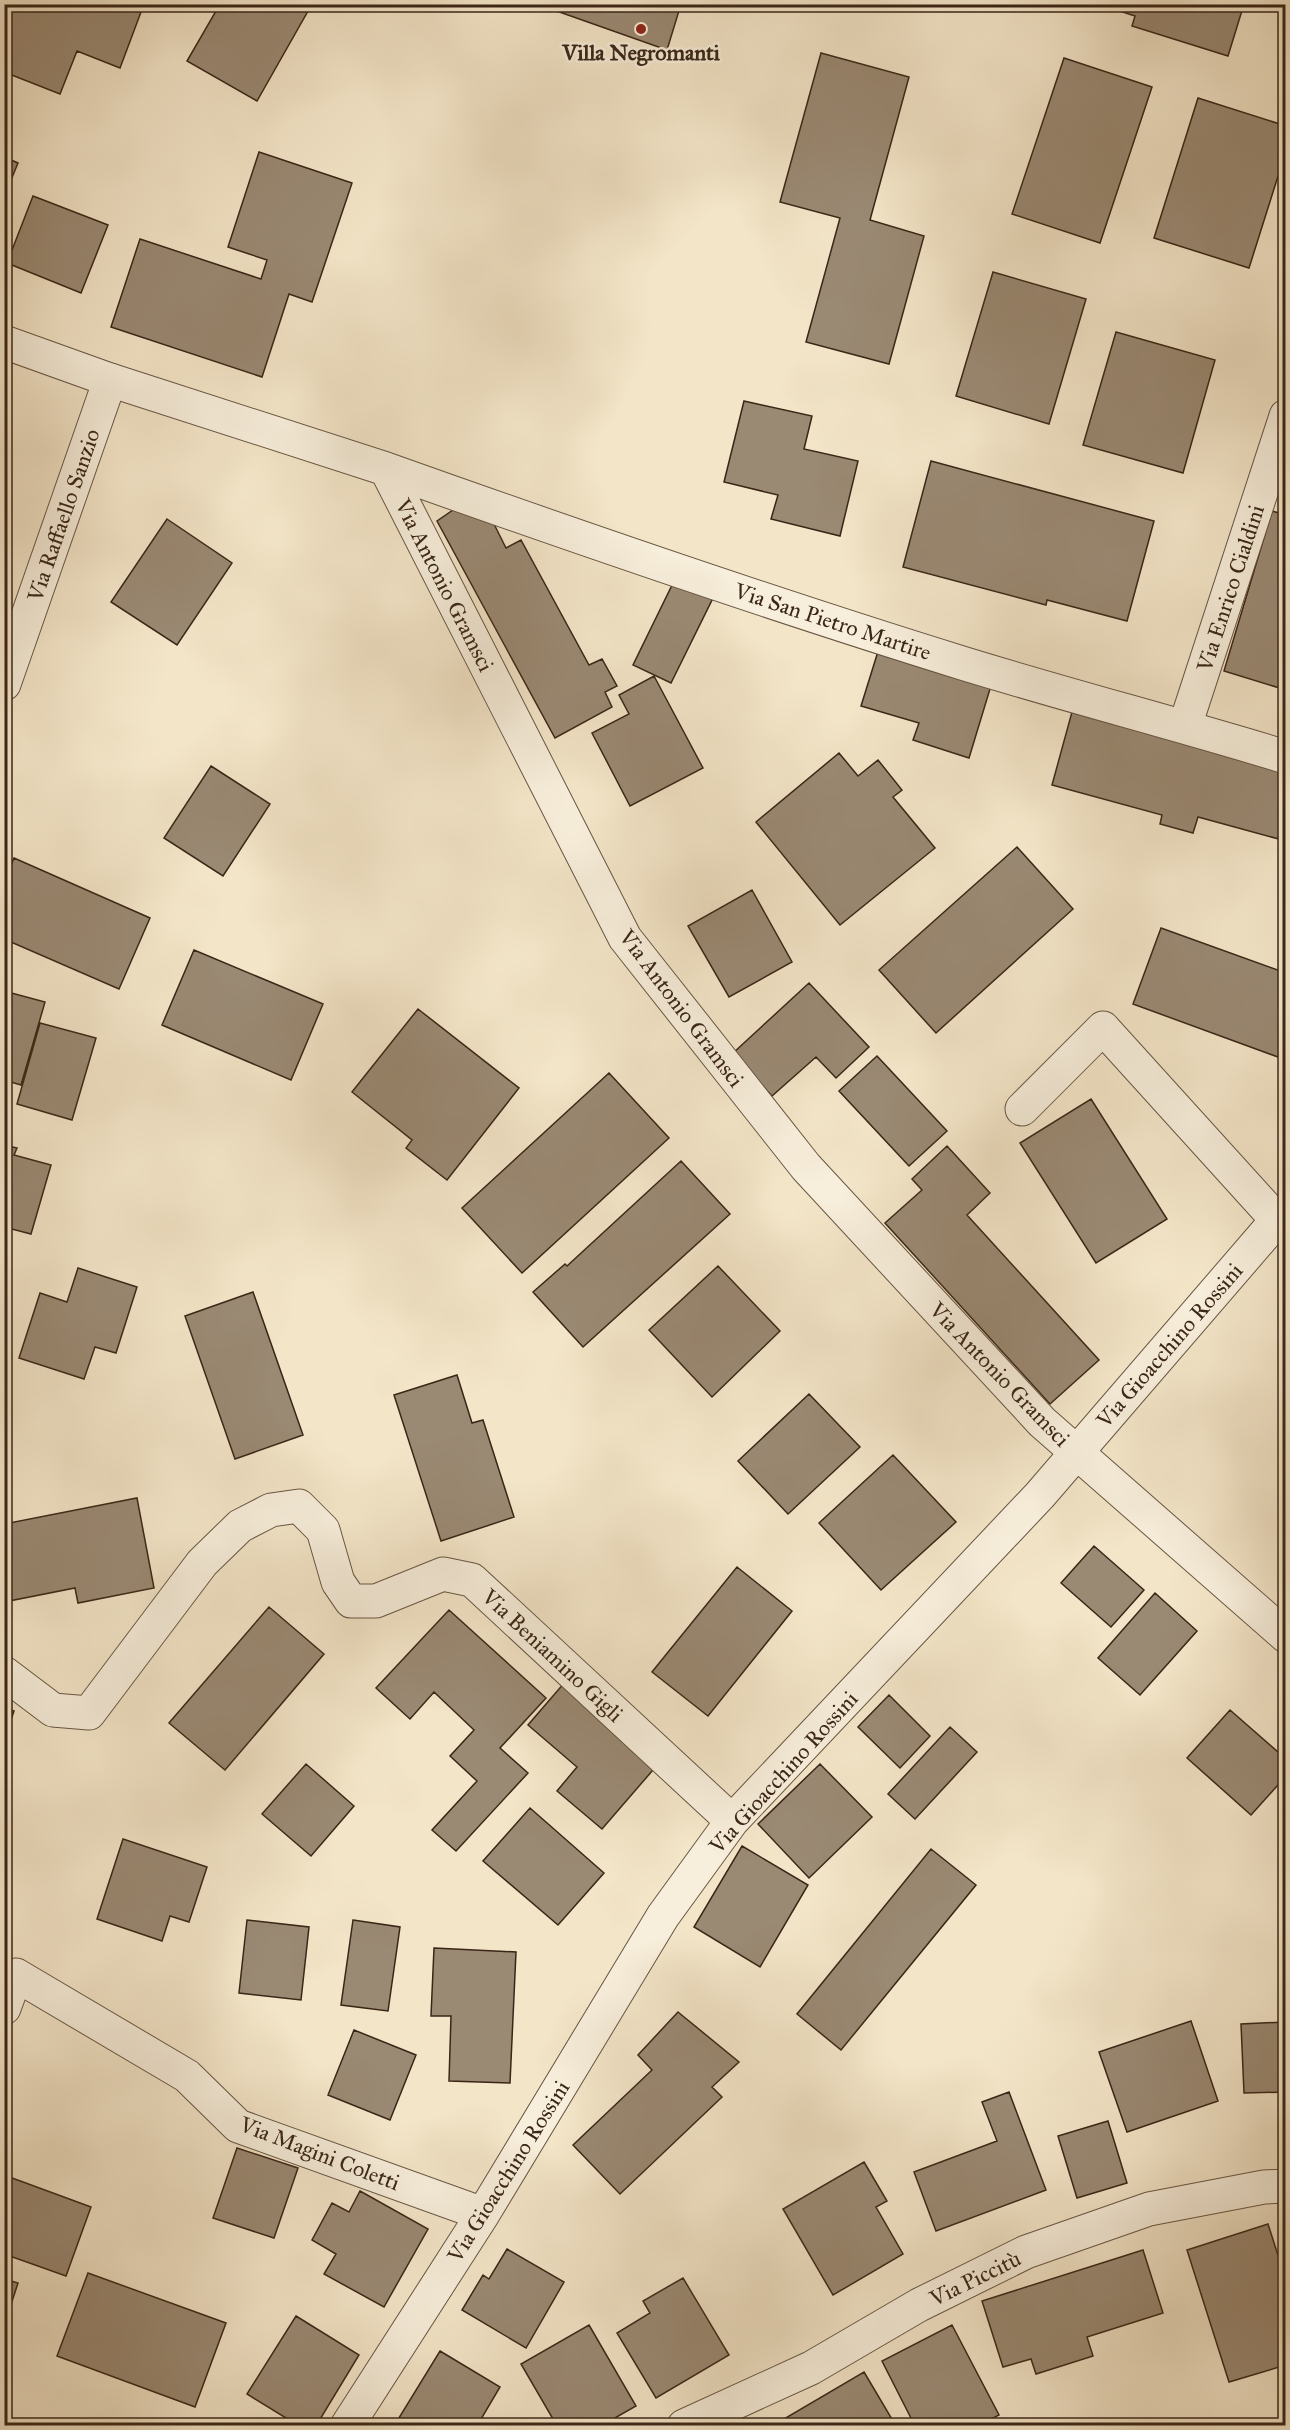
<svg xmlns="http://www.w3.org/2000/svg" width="1290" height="2430" font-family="'IM FELL Great Primer',serif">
<rect width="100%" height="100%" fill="#f3e5c8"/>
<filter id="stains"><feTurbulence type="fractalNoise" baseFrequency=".00333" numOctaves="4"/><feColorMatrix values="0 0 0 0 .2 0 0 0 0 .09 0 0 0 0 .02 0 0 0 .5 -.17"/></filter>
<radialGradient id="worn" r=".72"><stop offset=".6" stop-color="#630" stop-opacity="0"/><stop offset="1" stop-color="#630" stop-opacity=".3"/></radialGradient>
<!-- building -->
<path fill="#9a8973" stroke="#3a2617" stroke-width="1.5" d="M 12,4 L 144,4 L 120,68 L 77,51 L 60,94 L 4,72 L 4,23 Z
M 220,4 L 312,4 L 257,101 L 187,61 Z
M 553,4 L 681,4 L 667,50 L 551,9 Z
M 1098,4 L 1244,4 L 1228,56 L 1132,26 L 1135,16 Z
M 821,53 L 909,77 L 870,220 L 924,236 L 889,364 L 806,342 L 840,218 L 780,202 Z
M 1064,58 L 1152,87 L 1100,243 L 1012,214 Z
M 1198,98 L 1286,126 L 1286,151 L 1249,268 L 1154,238 Z
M 259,152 L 352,183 L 312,302 L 289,294 L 262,377 L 111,327 L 140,239 L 261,279 L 267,260 L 228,247 Z
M 4,157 L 18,163 L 4,197 Z
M 33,196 L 108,225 L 81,293 L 7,263 Z
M 993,272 L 1086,299 L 1049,424 L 956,396 Z
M 1116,332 L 1215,360 L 1183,473 L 1083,445 Z
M 744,401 L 812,416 L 804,449 L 858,461 L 840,536 L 771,519 L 778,495 L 724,482 Z
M 931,461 L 1154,521 L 1127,621 L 1047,600 L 1046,605 L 903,567 Z
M 456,508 L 492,520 L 506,548 L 521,540 L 589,665 L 602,659 L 617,686 L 605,692 L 612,707 L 555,738 L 437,521 Z
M 1272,511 L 1286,515 L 1286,690 L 1224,671 Z
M 167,519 L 232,563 L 177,645 L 111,602 Z
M 676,577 L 714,596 L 671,683 L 633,665 Z
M 880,645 L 993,679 L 969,758 L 913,740 L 919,723 L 861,706 Z
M 654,676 L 703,768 L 630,806 L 592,733 L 629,714 L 619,695 Z
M 1072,712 L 1286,770 L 1286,841 L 1198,817 L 1193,833 L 1160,824 L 1162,815 L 1052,785 Z
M 839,753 L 858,776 L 878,760 L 902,790 L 893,797 L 935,848 L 840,925 L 756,822 Z
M 211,766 L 270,804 L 223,876 L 164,838 Z
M 1017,847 L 1073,909 L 936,1033 L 879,970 Z
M 14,858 L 150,918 L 119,989 L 4,939 L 4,881 Z
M 752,890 L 792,962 L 729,997 L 688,926 Z
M 1161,928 L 1286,973 L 1286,1060 L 1133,1004 Z
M 194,950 L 323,1004 L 291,1080 L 162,1025 Z
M 809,983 L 869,1047 L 836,1078 L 816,1057 L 772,1096 L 732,1054 Z
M 4,991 L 45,1002 L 21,1085 L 4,1080 Z
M 418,1009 L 519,1088 L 447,1180 L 406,1148 L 412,1140 L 352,1092 Z
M 40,1023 L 96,1038 L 72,1120 L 17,1104 Z
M 877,1056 L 947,1131 L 909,1166 L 839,1091 Z
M 609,1073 L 669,1138 L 522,1273 L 462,1208 Z
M 1091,1099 L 1167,1219 L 1096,1263 L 1020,1143 Z
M 4,1145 L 17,1148 L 14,1155 L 51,1165 L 31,1234 L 4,1227 Z
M 947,1146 L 990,1193 L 967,1215 L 1099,1360 L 1050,1404 L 885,1223 L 922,1190 L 912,1179 Z
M 681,1161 L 730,1214 L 583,1347 L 533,1292 L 565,1264 L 567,1266 Z
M 718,1266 L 780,1331 L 712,1397 L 649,1330 Z
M 78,1268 L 137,1287 L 116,1353 L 95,1347 L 84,1379 L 19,1358 L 40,1293 L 67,1302 Z
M 253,1292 L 303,1435 L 235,1459 L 185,1316 Z
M 457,1375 L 472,1423 L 483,1420 L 514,1517 L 441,1541 L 394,1395 Z
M 809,1394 L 860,1447 L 788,1514 L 738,1461 Z
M 893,1455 L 956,1522 L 881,1590 L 819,1523 Z
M 137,1498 L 154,1588 L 78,1603 L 75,1588 L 4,1602 L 4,1524 Z
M 1094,1546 L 1144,1590 L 1111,1627 L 1061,1583 Z
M 737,1567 L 792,1611 L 708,1716 L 652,1672 Z
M 1155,1593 L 1197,1631 L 1140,1695 L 1098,1658 Z
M 269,1607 L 324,1654 L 225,1770 L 169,1723 Z
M 449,1610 L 546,1698 L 500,1748 L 528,1773 L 456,1851 L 432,1830 L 477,1781 L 450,1756 L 474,1730 L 434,1692 L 410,1719 L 376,1688 Z
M 565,1682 L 659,1763 L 602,1829 L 557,1791 L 577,1767 L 528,1725 Z
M 889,1695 L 930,1736 L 900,1768 L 858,1727 Z
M 4,1708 L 14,1711 L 4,1741 Z
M 1230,1710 L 1286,1759 L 1286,1776 L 1251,1815 L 1187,1758 Z
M 950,1727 L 977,1752 L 915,1819 L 888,1794 Z
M 306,1764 L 354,1806 L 311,1856 L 262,1814 Z
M 820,1764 L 872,1817 L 809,1878 L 758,1824 Z
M 530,1808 L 604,1873 L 558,1925 L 483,1861 Z
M 123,1839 L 207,1867 L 189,1922 L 170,1916 L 162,1941 L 97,1919 Z
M 742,1846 L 808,1885 L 760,1967 L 694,1927 Z
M 931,1849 L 976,1885 L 841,2050 L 797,2014 Z
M 247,1920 L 309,1927 L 301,2000 L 239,1993 Z
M 353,1920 L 400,1927 L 388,2011 L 341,2005 Z
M 434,1948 L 516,1952 L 510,2083 L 449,2081 L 451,2016 L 431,2016 Z
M 678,2012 L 739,2062 L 712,2087 L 722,2097 L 620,2194 L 573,2145 L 652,2070 L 638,2055 Z
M 1191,2021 L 1218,2101 L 1127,2132 L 1099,2052 Z
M 1286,2022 L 1286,2092 L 1244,2093 L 1241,2024 Z
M 354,2030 L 416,2055 L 390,2120 L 328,2095 Z
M 1009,2092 L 1046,2190 L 936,2231 L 914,2172 L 997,2141 L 982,2102 Z
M 1108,2121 L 1127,2183 L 1077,2198 L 1058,2136 Z
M 237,2148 L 298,2168 L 274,2238 L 213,2218 Z
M 864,2162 L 887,2201 L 876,2207 L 903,2254 L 833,2295 L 783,2209 Z
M 4,2175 L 91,2207 L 66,2276 L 4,2254 Z
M 360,2191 L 428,2229 L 384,2307 L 324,2274 L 336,2254 L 312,2240 L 332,2203 L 349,2212 Z
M 1268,2224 L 1286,2280 L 1286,2365 L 1229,2382 L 1187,2250 Z
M 507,2249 L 564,2282 L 526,2348 L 462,2310 L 483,2275 L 489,2279 Z
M 1143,2250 L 1163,2313 L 1087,2337 L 1093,2356 L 1036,2374 L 1031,2359 L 1003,2367 L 982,2301 Z
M 88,2273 L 226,2323 L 195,2407 L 57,2356 Z
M 683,2278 L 729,2355 L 656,2398 L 617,2333 L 650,2313 L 643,2301 Z
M 4,2279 L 18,2283 L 4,2326 Z
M 296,2316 L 359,2355 L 316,2426 L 299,2426 L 247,2394 Z
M 589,2325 L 636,2406 L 601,2426 L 557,2426 L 521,2364 Z
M 952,2325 L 999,2415 L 978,2426 L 915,2426 L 882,2361 Z
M 440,2351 L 500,2387 L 477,2426 L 394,2426 Z
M 864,2372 L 896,2426 L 772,2426 Z"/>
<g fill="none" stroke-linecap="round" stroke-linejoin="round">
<defs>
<path id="minor" d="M 4,684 L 110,380
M 1185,726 L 1286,416
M 1022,1109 L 1103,1028 L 1277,1220
M 4,1673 L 53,1710 L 89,1713 L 202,1563 L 240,1526 L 271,1510 L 299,1506 L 323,1530 L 338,1582 L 351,1601 L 376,1601 L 443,1574 L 472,1580 L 732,1821
M 4,2008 L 16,1975 L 187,2076 L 238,2126 L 483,2214
M 347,2426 L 483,2214 L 663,1916 L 732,1821 L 1040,1495 L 1277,1220 L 1286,1213
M 684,2426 L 811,2368 L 919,2305 L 1026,2252 L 1149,2209 L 1264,2187 L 1286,2186"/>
<path id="tertiary" d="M 4,342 L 110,380 L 386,469 L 625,938 L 806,1167 L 1042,1422 L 1286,1636
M 386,469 C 577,537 768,603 962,663 C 1069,696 1178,724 1286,757"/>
</defs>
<!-- minor casing -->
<use href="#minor" stroke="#685643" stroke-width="35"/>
<!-- tertiary casing -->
<use href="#tertiary" stroke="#685643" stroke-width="35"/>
<!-- minor -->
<use href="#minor" stroke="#f7eedb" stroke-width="33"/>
<!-- tertiary -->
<use href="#tertiary" stroke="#f7eedb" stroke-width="33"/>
</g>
<!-- markers -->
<circle fill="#8f2418" stroke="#f7eedb" stroke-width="2" cx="641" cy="29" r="6"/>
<g text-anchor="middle" stroke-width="5" stroke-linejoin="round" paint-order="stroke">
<!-- poi labels -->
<g font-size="22" font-weight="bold" fill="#3a2617" stroke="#f7eedb">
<text x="641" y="60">Villa Negromanti</text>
</g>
<!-- street labels -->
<g font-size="22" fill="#3a2617" stroke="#f7eedb">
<text transform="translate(63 515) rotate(-71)" y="8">Via Raffaello Sanzio</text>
<text transform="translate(445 585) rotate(63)" y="8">Via Antonio Gramsci</text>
<text transform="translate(1230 588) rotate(-72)" y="8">Via Enrico Cialdini</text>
<text transform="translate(833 621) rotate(18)" y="8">Via San Pietro Martire</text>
<text transform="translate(682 1008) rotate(53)" y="8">Via Antonio Gramsci</text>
<text transform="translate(1169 1345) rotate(-49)" y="8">Via Gioacchino Rossini</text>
<text transform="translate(1000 1374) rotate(46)" y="8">Via Antonio Gramsci</text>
<text transform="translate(553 1655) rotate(43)" y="8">Via Beniamino Gigli</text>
<text transform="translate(783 1772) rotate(-48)" y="8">Via Gioacchino Rossini</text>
<text transform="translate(320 2153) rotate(21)" y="8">Via Magini Coletti</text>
<text transform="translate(508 2171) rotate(-58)" y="8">Via Gioacchino Rossini</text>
<text transform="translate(975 2278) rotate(-26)" y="8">Via Piccitù</text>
</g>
</g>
<!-- margin -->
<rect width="1290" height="2430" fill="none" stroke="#f3e5c8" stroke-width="24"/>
<rect x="6" y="6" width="1278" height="2418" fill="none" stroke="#3a2617" stroke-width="3"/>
<rect x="12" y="12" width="1266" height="2406" fill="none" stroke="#3a2617" stroke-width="1.5"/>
<rect width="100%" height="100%" filter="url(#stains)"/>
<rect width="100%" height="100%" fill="url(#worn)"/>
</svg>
